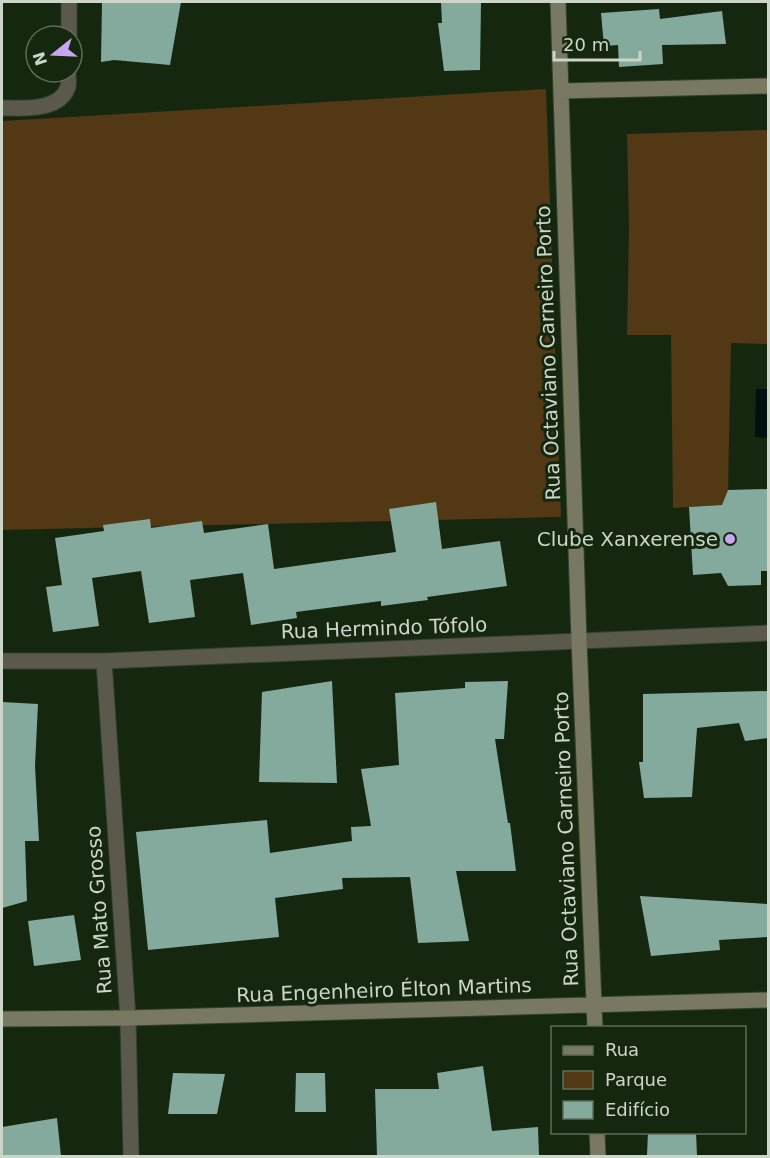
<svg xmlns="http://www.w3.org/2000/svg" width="770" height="1158" font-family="'DejaVu Sans',sans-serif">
<rect width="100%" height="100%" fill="#162710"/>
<!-- green -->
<path fill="#523815" d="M 546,89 L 561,517 L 2,530 L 2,121 Z
M 768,130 L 768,344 L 731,343 L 728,490 L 722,505 L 673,508 L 671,335 L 627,335 L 629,229 L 627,134 Z"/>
<!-- water -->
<path fill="#020f10" d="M 756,389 L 768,389 L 768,438 L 755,437 Z"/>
<!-- building -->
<path fill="#84aa9d" d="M 102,2 L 181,2 L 170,65 L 114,60 L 101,62 Z
M 441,2 L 481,2 L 480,70 L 444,71 L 438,23 L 442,23 Z
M 659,9 L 660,19 L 722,11 L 726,44 L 662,45 L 663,64 L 619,67 L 618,45 L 604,46 L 601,13 Z
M 768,489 L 768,571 L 761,571 L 761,585 L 728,586 L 721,573 L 693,575 L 689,507 L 722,505 L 728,490 Z
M 436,502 L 442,549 L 500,541 L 507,586 L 427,597 L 428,600 L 381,606 L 381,601 L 296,612 L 297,618 L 251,625 L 243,573 L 190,580 L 195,617 L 149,623 L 141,571 L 92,578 L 99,626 L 53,632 L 46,587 L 62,585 L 55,538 L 104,531 L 103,525 L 150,519 L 151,528 L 202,521 L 204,533 L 268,524 L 274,569 L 396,552 L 389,509 Z
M 332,681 L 337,783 L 259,782 L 262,692 Z
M 508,681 L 504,739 L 495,739 L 508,823 L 510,823 L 516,871 L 456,871 L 469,941 L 418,943 L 410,877 L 342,878 L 343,889 L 275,898 L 279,937 L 148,950 L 136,832 L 267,820 L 270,853 L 352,841 L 351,827 L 371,826 L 361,769 L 399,765 L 395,693 L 465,688 L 465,682 Z
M 768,691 L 768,738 L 745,741 L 739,723 L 697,728 L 692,797 L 644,798 L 639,762 L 643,762 L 643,694 Z
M 2,702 L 38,704 L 35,766 L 39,841 L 25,841 L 27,901 L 2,908 Z
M 640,896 L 768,904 L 768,937 L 719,940 L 720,950 L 651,956 Z
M 74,915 L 81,960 L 34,966 L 28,921 Z
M 483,1066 L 492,1131 L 538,1127 L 539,1156 L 377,1156 L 375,1089 L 439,1089 L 437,1073 Z
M 173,1073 L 225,1074 L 217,1114 L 168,1114 Z
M 296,1073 L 325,1073 L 326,1112 L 295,1112 Z
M 57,1118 L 61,1156 L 2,1156 L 2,1127 Z
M 648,1132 L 696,1132 L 697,1156 L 647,1155 Z"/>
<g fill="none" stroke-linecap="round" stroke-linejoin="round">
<defs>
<path id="street" d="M 69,36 L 69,2
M 2,108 C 22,108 59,112 68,87 C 69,83 68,76 68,72
M 2,661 L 104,661 L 768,633
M 104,661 L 128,1018 L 131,1156"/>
<path id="secondary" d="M 558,2 L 579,640 L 595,1028
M 561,91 L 768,86
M 2,1019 L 128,1018 L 768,1000
M 597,1132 L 598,1156"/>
</defs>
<!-- street casing -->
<use href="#street" stroke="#33432d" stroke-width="17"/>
<!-- secondary casing -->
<use href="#secondary" stroke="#33432d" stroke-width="17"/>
<!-- street -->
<use href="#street" stroke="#5a594c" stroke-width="15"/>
<!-- secondary -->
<use href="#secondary" stroke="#797863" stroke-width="15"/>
</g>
<!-- markers -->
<circle fill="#c8a6ef" stroke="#162710" stroke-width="2" cx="730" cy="539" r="6"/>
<g text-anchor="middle" stroke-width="6" stroke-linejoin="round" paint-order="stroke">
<!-- street labels -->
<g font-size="20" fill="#cbd6c8" stroke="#162710">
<text transform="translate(548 353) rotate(-92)" y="7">Rua Octaviano Carneiro Porto</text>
<text transform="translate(384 628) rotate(-2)" y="7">Rua Hermindo Tófolo</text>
<text transform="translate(566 839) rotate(-92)" y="7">Rua Octaviano Carneiro Porto</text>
<text transform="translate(99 910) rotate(-94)" y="7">Rua Mato Grosso</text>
<text transform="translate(384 990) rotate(-2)" y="7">Rua Engenheiro Élton Martins</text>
</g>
<!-- poi labels -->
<g font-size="20" fill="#cbd6c8" stroke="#162710" text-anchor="end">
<text x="718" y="546">Clube Xanxerense</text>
</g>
</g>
<!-- border -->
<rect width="770" height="1158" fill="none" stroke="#cbd6c8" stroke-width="6"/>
<!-- legend -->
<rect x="551" y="1026" width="195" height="108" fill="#162710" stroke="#5e6d5a" stroke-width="1.5"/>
<rect x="563" y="1046" width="30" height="9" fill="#797863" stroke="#5e6d5a" stroke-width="1.5"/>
<text x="605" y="1056" font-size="18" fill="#cbd6c8">Rua</text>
<rect x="563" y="1071" width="30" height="18" fill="#523815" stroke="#5e6d5a" stroke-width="1.5"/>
<text x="605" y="1086" font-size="18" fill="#cbd6c8">Parque</text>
<rect x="563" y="1101" width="30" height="18" fill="#84aa9d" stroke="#5e6d5a" stroke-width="1.5"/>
<text x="605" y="1116" font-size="18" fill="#cbd6c8">Edifício</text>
<!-- north arrow -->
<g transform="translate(54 54) rotate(252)"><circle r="28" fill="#162710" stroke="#5e6d5a" stroke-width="1.5"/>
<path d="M0-4.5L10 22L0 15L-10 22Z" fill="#c8a6ef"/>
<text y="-9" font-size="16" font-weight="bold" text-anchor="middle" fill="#cbd6c8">N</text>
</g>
<!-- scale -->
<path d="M554 51v9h86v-9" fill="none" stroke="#cbd6c8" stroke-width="3"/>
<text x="563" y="51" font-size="18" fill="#cbd6c8" stroke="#162710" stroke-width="4.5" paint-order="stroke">20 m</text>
</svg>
